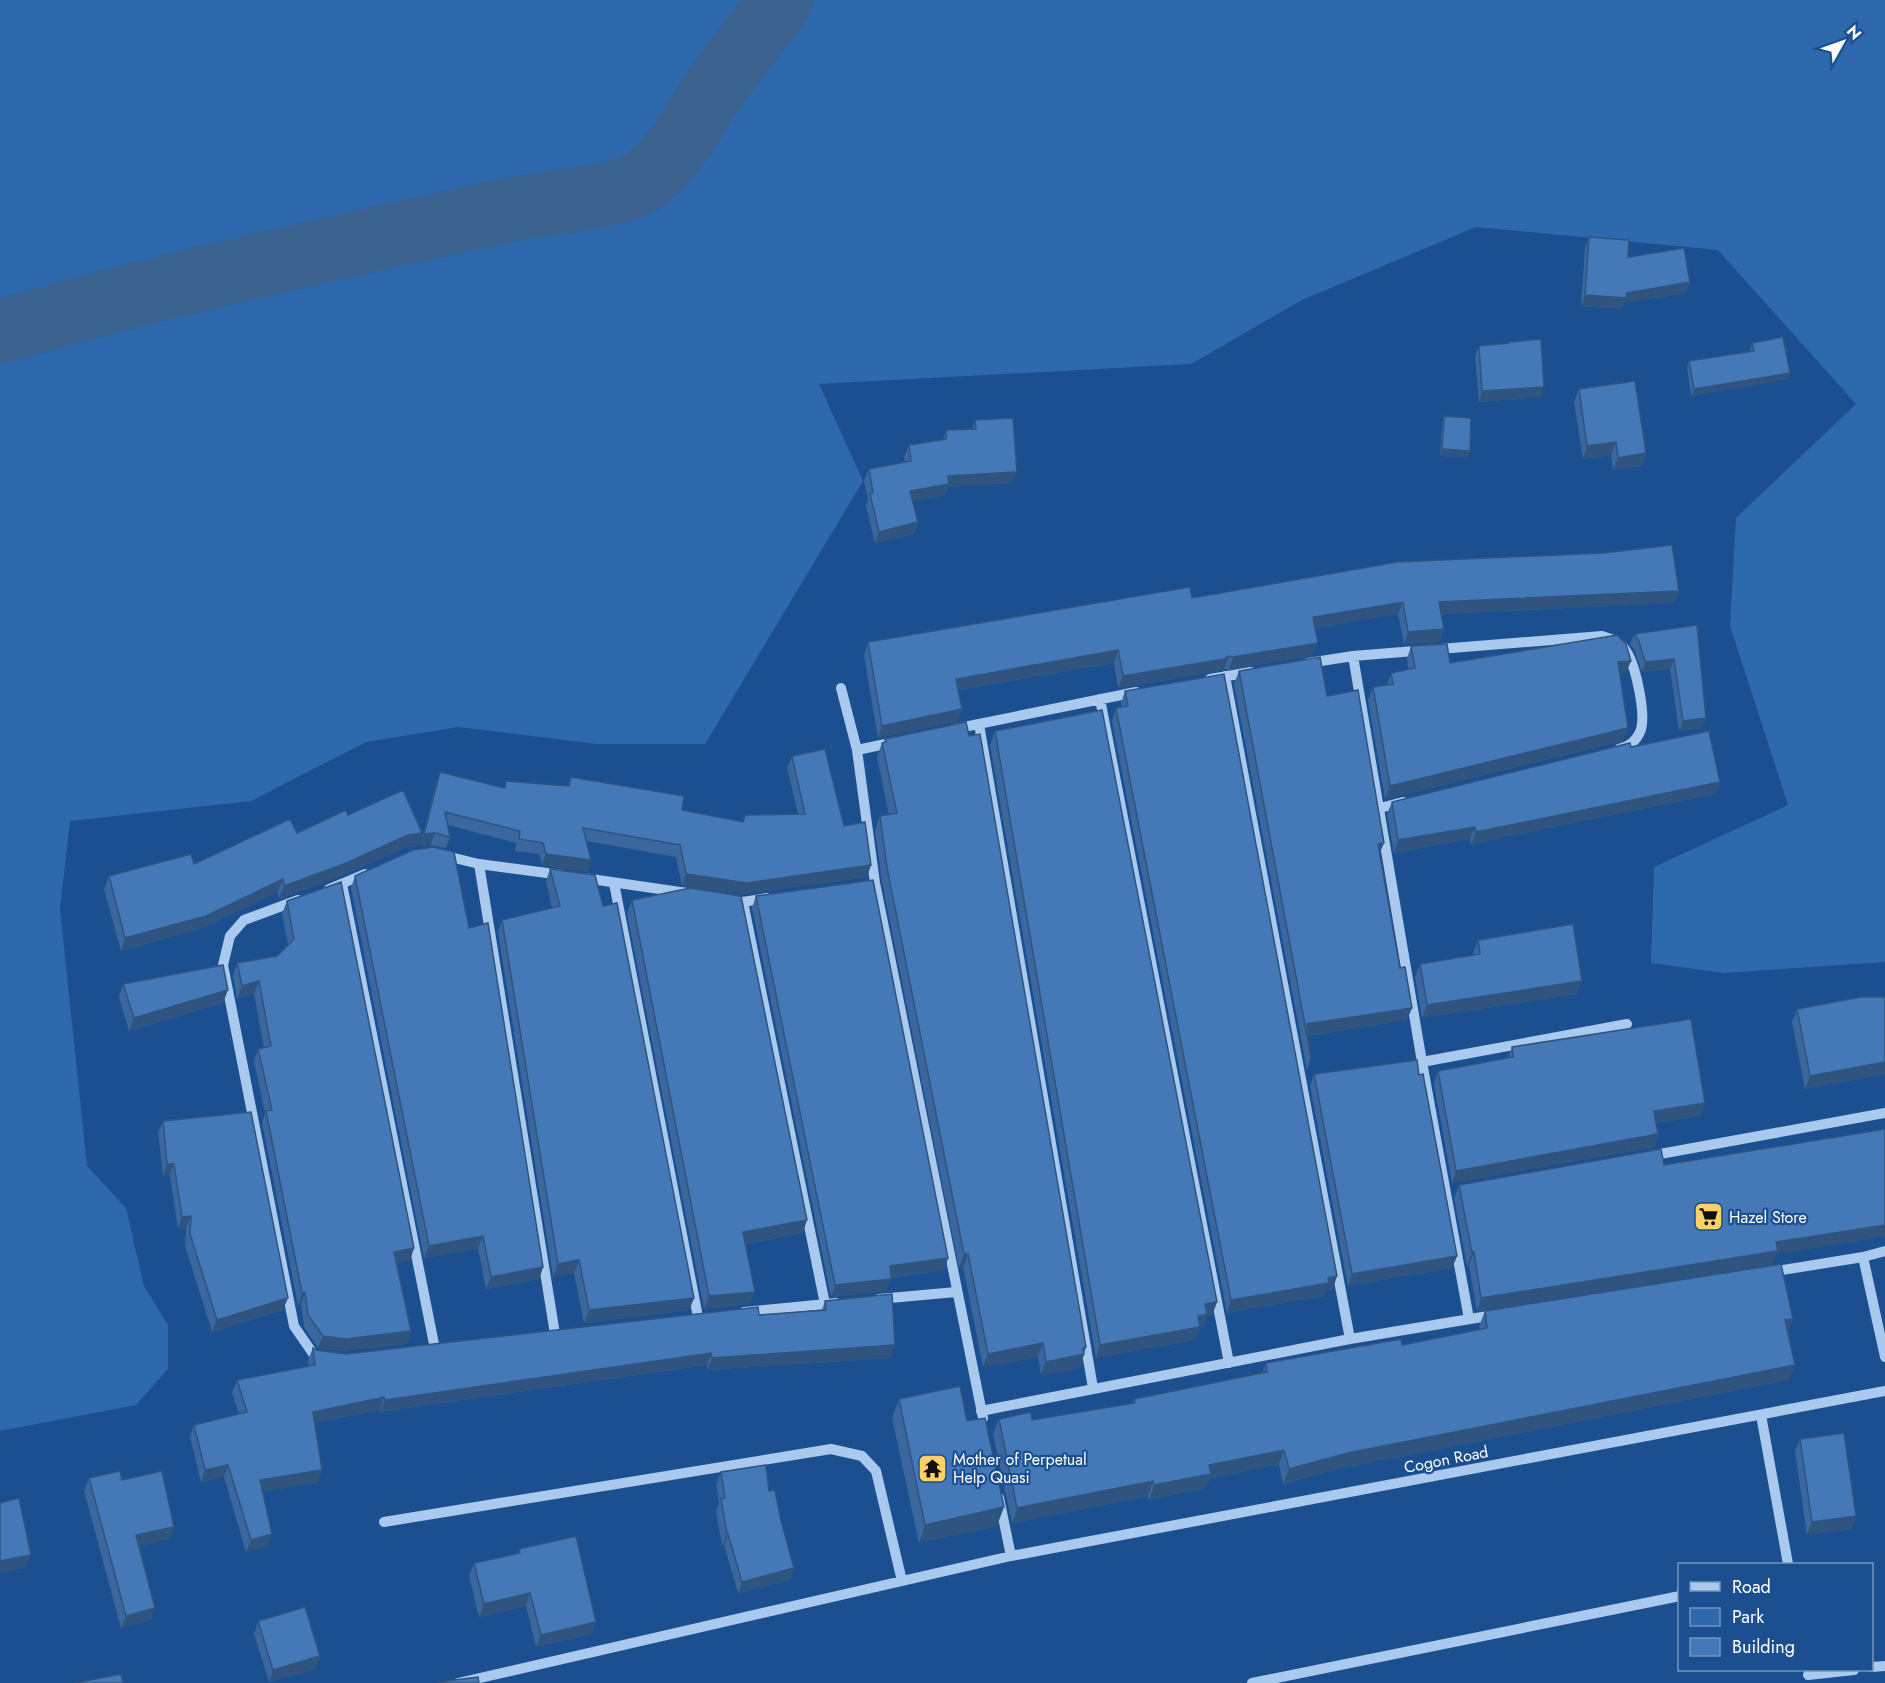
<svg xmlns="http://www.w3.org/2000/svg" width="1885" height="1683" font-family="Jost,sans-serif">
<rect width="100%" height="100%" fill="#1b4f8f"/>
<!-- green -->
<path fill="#2e69ad" d="M 0,0 L 1885,0 L 1885,962 L 1724,973 L 1651,963 L 1654,867 L 1788,805 L 1730,626 L 1736,518 L 1856,404 L 1718,250 L 1476,227 L 1302,300 L 1191,364 L 819,384 L 863,481 L 705,744 L 597,744 L 458,727 L 366,742 L 251,801 L 70,821 L 60,909 L 87,1166 L 126,1208 L 144,1286 L 168,1325 L 168,1369 L 136,1405 L 0,1431 Z"/>
<g fill="none" stroke-linecap="round" stroke-linejoin="round">
<!-- river -->
<path stroke="#3c6290" stroke-width="64" d="M 0,332 C 167,283 338,248 508,210 C 542,202 619,199 645,180 C 676,158 694,118 716,87 C 737,57 760,29 782,0"/>
<!-- minor -->
<path stroke="#a9c9ee" stroke-width="10" d="M 1353,656 L 1422,1062 L 1469,1319
M 1308,663 L 1353,656 L 1602,636 C 1613,639 1622,643 1628,654 C 1636,669 1647,716 1640,732 C 1636,741 1628,747 1619,749
M 1225,676 L 1350,1339
M 1210,679 L 1251,672
M 841,688 L 857,750 L 875,883 L 983,1418
M 1100,699 L 1229,1363
M 979,724 L 1093,1388
M 954,729 L 1136,692
M 857,750 L 895,742
M 1380,808 L 1403,802
M 442,855 L 479,864 L 562,875
M 479,864 L 555,1334
M 584,878 L 687,893
M 614,883 L 698,1317
M 342,884 L 435,1349
M 329,889 L 365,874
M 298,900 L 244,920 L 230,936 L 223,965 L 294,1326 L 314,1355 L 324,1356
M 729,900 L 743,902 L 767,898
M 743,902 L 825,1304
M 1422,1062 L 1627,1024
M 1649,1156 L 1885,1113
M 1863,1257 L 1885,1357
M 1770,1272 L 1863,1257 L 1885,1251
M 879,1299 L 956,1292
M 744,1312 L 836,1303
M 981,1411 L 1350,1339 L 1494,1315
M 1761,1415 L 1788,1564
M 999,1498 L 1011,1556
M 384,1522 L 831,1449 L 862,1456 L 876,1471 L 902,1581
M 1872,1667 L 1885,1666
M 1808,1675 L 1854,1670
M 458,1683 L 1011,1556 L 1885,1391
M 1252,1683 L 1680,1596"/>
</g>
<!-- wall -->
<path fill="#3a679d" d="M 1589,237 L 1628,257 L 1690,282 L 1686,293 L 1624,303 L 1622,309 L 1581,306 L 1585,248 Z
M 1509,342 L 1541,397 L 1479,402 L 1475,356 L 1479,346 L 1508,343 Z
M 1752,343 L 1788,379 L 1691,396 L 1687,367 L 1689,361 L 1750,352 L 1750,350 Z
M 1579,389 L 1642,466 L 1613,470 L 1611,455 L 1583,459 L 1574,402 Z
M 1444,416 L 1470,451 L 1467,457 L 1440,456 L 1442,423 Z
M 975,420 L 1012,483 L 948,487 L 945,495 L 913,501 L 918,522 L 914,534 L 875,543 L 866,506 L 868,499 L 864,481 L 869,469 L 905,462 L 904,457 L 909,445 L 943,439 L 946,430 L 972,429 Z
M 1679,591 L 1674,603 L 1441,614 L 1444,629 L 1439,642 L 1404,644 L 1398,614 L 1315,628 L 1313,655 L 1229,670 L 1224,669 L 1219,671 L 1118,688 L 1114,663 L 959,690 L 958,721 L 878,738 L 864,655 L 868,642 L 1192,598 Z
M 1697,625 L 1706,718 L 1702,728 L 1679,731 L 1670,669 L 1642,672 L 1635,651 L 1630,644 L 1634,634 Z
M 1411,646 L 1450,663 L 1626,673 L 1620,674 L 1623,741 L 1385,799 L 1368,700 L 1373,687 L 1387,685 L 1391,673 L 1408,670 L 1407,659 Z
M 1239,671 L 1327,696 L 1379,855 L 1407,1020 L 1308,1036 L 1311,1057 L 1307,1070 L 1234,684 Z
M 1125,691 L 1333,1289 L 1327,1290 L 1324,1296 L 1227,1313 L 1112,721 L 1116,708 L 1122,707 L 1121,703 Z
M 995,731 L 1217,1302 L 1212,1315 L 1207,1316 L 1203,1327 L 1200,1328 L 1195,1340 L 1096,1358 L 990,745 Z
M 885,739 L 1086,1347 L 1080,1368 L 1041,1375 L 1038,1357 L 983,1367 L 963,1267 L 959,1268 L 882,882 L 875,830 L 880,816 L 889,815 L 877,757 L 882,743 L 884,743 Z
M 1631,747 L 1716,794 L 1471,844 L 1470,839 L 1394,853 L 1387,814 L 1392,802 Z
M 792,756 L 844,826 L 867,877 L 743,894 L 682,886 L 676,857 L 586,841 L 591,860 L 587,872 L 542,865 L 539,854 L 515,851 L 516,843 L 448,825 L 450,837 L 446,848 L 430,845 L 420,846 L 436,783 L 440,772 L 504,788 L 506,781 L 568,786 L 571,777 L 682,810 L 742,822 L 798,814 L 787,768 Z
M 348,815 L 422,833 L 418,846 L 403,848 L 339,877 L 279,899 L 278,892 L 202,928 L 121,951 L 104,889 L 109,876 L 194,864 L 297,833 Z
M 550,869 L 694,1298 L 689,1310 L 584,1323 L 574,1273 L 553,1277 L 498,932 L 502,920 L 552,908 L 546,881 Z
M 355,876 L 469,928 L 543,1267 L 539,1279 L 486,1289 L 478,1248 L 424,1258 L 351,888 Z
M 756,896 L 948,1258 L 944,1270 L 890,1278 L 886,1291 L 831,1297 L 752,908 Z
M 632,900 L 803,1233 L 746,1244 L 750,1304 L 704,1309 L 627,913 Z
M 287,901 L 410,1261 L 397,1263 L 411,1331 L 407,1344 L 341,1351 L 318,1348 L 304,1327 L 301,1304 L 298,1305 L 262,1123 L 265,1113 L 254,1061 L 258,1049 L 264,1048 L 254,994 L 237,999 L 233,976 L 237,963 L 277,956 L 288,945 L 282,914 Z
M 1478,940 L 1577,994 L 1422,1018 L 1415,977 L 1420,964 L 1473,955 L 1473,953 Z
M 123,984 L 223,1003 L 129,1031 L 119,997 Z
M 1885,997 L 1885,1074 L 1805,1089 L 1792,1022 L 1797,1009 Z
M 1512,1047 L 1705,1103 L 1701,1116 L 1656,1123 L 1658,1134 L 1654,1147 L 1452,1183 L 1434,1084 L 1438,1071 L 1508,1058 Z
M 1314,1074 L 1419,1075 L 1457,1256 L 1452,1268 L 1348,1286 L 1310,1086 Z
M 163,1121 L 283,1310 L 212,1332 L 185,1246 L 186,1228 L 178,1229 L 170,1176 L 163,1176 L 158,1132 Z
M 1664,1165 L 1776,1254 L 1773,1264 L 1477,1311 L 1469,1266 L 1467,1266 L 1454,1198 L 1459,1185 Z
M 825,1301 L 895,1345 L 891,1358 L 707,1370 L 707,1365 L 380,1412 L 380,1410 L 314,1423 L 318,1483 L 262,1491 L 272,1534 L 267,1547 L 246,1552 L 224,1477 L 201,1482 L 190,1437 L 194,1425 L 239,1414 L 232,1393 L 237,1380 L 309,1366 L 308,1360 L 313,1348 L 317,1350 L 346,1354 L 759,1315 L 822,1310 Z
M 1485,1311 L 1793,1319 L 1788,1332 L 1789,1380 L 1342,1468 L 1283,1484 L 1279,1464 L 1209,1479 L 1206,1488 L 1149,1500 L 1148,1496 L 1012,1523 L 993,1434 L 999,1419 L 1032,1420 L 1132,1404 L 1134,1399 L 1262,1373 L 1266,1363 L 1402,1345 L 1480,1329 L 1479,1326 Z
M 899,1399 L 997,1526 L 919,1543 L 892,1418 Z
M 1800,1439 L 1852,1529 L 1807,1535 L 1795,1451 Z
M 721,1472 L 769,1491 L 781,1521 L 794,1568 L 790,1580 L 738,1593 L 724,1545 L 722,1546 L 716,1511 L 719,1503 L 716,1484 Z
M 89,1478 L 122,1480 L 170,1539 L 139,1546 L 151,1620 L 121,1628 L 84,1491 Z
M 519,1549 L 592,1634 L 536,1647 L 526,1606 L 479,1617 L 469,1576 L 474,1563 L 518,1553 Z
M 258,1621 L 320,1656 L 315,1669 L 269,1682 L 254,1634 Z"/>
<!-- shaded-wall -->
<path fill="#305480" d="M 1690,282 L 1686,293 L 1624,303 L 1622,309 L 1581,306 L 1585,295 L 1627,293 Z
M 1790,373 L 1788,379 L 1691,396 L 1694,389 Z
M 1544,387 L 1541,397 L 1479,402 L 1482,391 Z
M 1616,442 L 1611,455 L 1583,459 L 1587,446 Z
M 1442,449 L 1470,451 L 1467,457 L 1440,456 Z
M 1646,453 L 1642,466 L 1613,470 L 1618,458 Z
M 1017,472 L 1012,483 L 948,487 L 945,495 L 906,502 L 910,491 L 948,476 Z
M 918,522 L 914,534 L 875,543 L 879,532 Z
M 1679,591 L 1674,603 L 1434,614 L 1439,602 Z
M 1403,602 L 1398,614 L 1309,629 L 1313,617 Z
M 1444,629 L 1439,642 L 1404,644 L 1408,632 Z
M 1318,643 L 1313,655 L 1229,670 L 1233,657 Z
M 1118,650 L 1114,663 L 952,691 L 956,679 Z
M 1229,656 L 1224,669 L 1219,671 L 1118,688 L 1123,676 Z
M 1674,659 L 1670,669 L 1642,672 L 1645,662 Z
M 1631,661 L 1626,673 L 1613,675 L 1618,662 Z
M 962,709 L 958,721 L 878,738 L 882,726 Z
M 1706,718 L 1702,728 L 1679,731 L 1683,721 Z
M 1628,728 L 1623,741 L 1385,799 L 1390,786 Z
M 1720,782 L 1716,794 L 1471,844 L 1476,832 Z
M 1475,827 L 1470,839 L 1394,853 L 1398,840 Z
M 422,833 L 418,846 L 403,848 L 339,877 L 279,899 L 284,886 L 408,835 Z
M 435,833 L 430,845 L 420,846 L 424,834 Z
M 1384,843 L 1379,855 L 1378,844 Z
M 546,854 L 591,860 L 587,872 L 542,865 Z
M 871,865 L 867,877 L 743,894 L 682,886 L 686,874 Z
M 283,879 L 278,892 L 202,928 L 121,951 L 125,938 Z
M 259,981 L 254,994 L 237,999 L 242,986 Z
M 1582,981 L 1577,994 L 1422,1018 L 1427,1005 Z
M 228,990 L 223,1003 L 129,1031 L 134,1018 Z
M 1412,1008 L 1407,1020 L 1307,1036 L 1307,1024 Z
M 1885,1062 L 1885,1074 L 1805,1089 L 1810,1076 Z
M 1705,1103 L 1701,1116 L 1650,1124 L 1654,1111 Z
M 1658,1134 L 1654,1147 L 1452,1183 L 1456,1171 Z
M 167,1164 L 174,1164 L 170,1176 L 163,1176 Z
M 191,1216 L 186,1228 L 178,1229 L 182,1217 Z
M 807,1220 L 803,1233 L 739,1245 L 743,1232 Z
M 1885,1225 L 1885,1237 L 1776,1254 L 1773,1264 L 1477,1311 L 1481,1298 L 1776,1242 Z
M 483,1236 L 478,1248 L 424,1258 L 429,1246 Z
M 414,1248 L 410,1261 L 390,1265 L 394,1252 Z
M 1474,1252 L 1469,1266 L 1467,1266 L 1472,1253 Z
M 964,1254 L 968,1254 L 963,1267 L 959,1268 Z
M 1457,1256 L 1452,1268 L 1348,1286 L 1352,1274 Z
M 948,1258 L 944,1270 L 885,1278 L 890,1266 Z
M 579,1260 L 574,1273 L 553,1277 L 558,1264 Z
M 543,1267 L 539,1279 L 486,1289 L 491,1277 Z
M 1337,1276 L 1333,1289 L 1327,1290 L 1324,1296 L 1227,1313 L 1231,1300 Z
M 891,1279 L 886,1291 L 831,1297 L 835,1285 Z
M 305,1292 L 301,1304 L 298,1305 L 302,1293 Z
M 755,1292 L 750,1304 L 704,1309 L 709,1296 Z
M 288,1298 L 283,1310 L 212,1332 L 217,1320 Z
M 694,1298 L 689,1310 L 584,1323 L 589,1310 Z
M 1217,1302 L 1212,1315 L 1207,1316 L 1203,1327 L 1200,1328 L 1195,1340 L 1096,1358 L 1100,1345 L 1198,1316 L 1205,1304 Z
M 1793,1319 L 1787,1334 L 1785,1320 Z
M 411,1331 L 407,1344 L 341,1351 L 318,1348 L 323,1336 Z
M 1043,1343 L 1038,1357 L 983,1367 L 988,1354 Z
M 895,1345 L 891,1358 L 707,1370 L 712,1358 Z
M 1086,1347 L 1083,1354 L 1084,1354 L 1080,1368 L 1041,1375 L 1046,1362 Z
M 711,1353 L 707,1365 L 380,1412 L 385,1400 Z
M 1795,1365 L 1789,1380 L 1342,1468 L 1283,1484 L 1289,1469 L 1348,1453 Z
M 384,1397 L 380,1410 L 308,1424 L 313,1412 Z
M 1284,1450 L 1279,1464 L 1209,1479 L 1206,1488 L 1149,1500 L 1154,1485 L 1209,1465 Z
M 228,1465 L 224,1477 L 201,1482 L 205,1470 Z
M 322,1470 L 318,1483 L 255,1493 L 260,1480 Z
M 1153,1481 L 1148,1496 L 1012,1523 L 1017,1508 Z
M 1004,1507 L 997,1526 L 919,1543 L 925,1525 Z
M 1856,1516 L 1852,1529 L 1807,1535 L 1812,1522 Z
M 174,1527 L 170,1539 L 132,1548 L 136,1535 Z
M 272,1534 L 267,1547 L 246,1552 L 251,1540 Z
M 727,1534 L 728,1534 L 724,1545 L 722,1546 Z
M 31,1555 L 26,1568 L 0,1573 L 0,1561 Z
M 794,1568 L 790,1580 L 738,1593 L 742,1582 Z
M 530,1593 L 526,1606 L 479,1617 L 484,1604 Z
M 155,1608 L 151,1620 L 121,1628 L 126,1616 Z
M 596,1622 L 592,1634 L 536,1647 L 541,1635 Z
M 320,1656 L 315,1669 L 269,1682 L 273,1670 Z"/>
<!-- building -->
<path fill="#4478b7" stroke="#305480" stroke-width="1.5" d="M 1589,237 L 1629,240 L 1628,257 L 1684,248 L 1690,282 L 1627,293 L 1626,298 L 1585,295 Z
M 1783,337 L 1790,373 L 1694,389 L 1689,361 L 1754,351 L 1752,343 Z
M 1541,339 L 1544,387 L 1482,391 L 1479,346 L 1509,343 L 1509,342 Z
M 1635,381 L 1646,453 L 1618,458 L 1616,442 L 1587,446 L 1579,389 Z
M 1444,416 L 1471,418 L 1470,451 L 1442,449 Z
M 1013,418 L 1017,472 L 948,476 L 949,484 L 910,491 L 918,522 L 879,532 L 870,494 L 873,493 L 869,469 L 911,461 L 909,445 L 946,439 L 946,430 L 976,429 L 975,420 Z
M 1672,545 L 1679,591 L 1439,602 L 1444,629 L 1408,632 L 1403,602 L 1313,617 L 1318,643 L 1233,657 L 1229,656 L 1224,659 L 1123,676 L 1118,650 L 956,679 L 962,709 L 882,726 L 868,642 L 1190,587 L 1192,598 L 1397,562 L 1603,553 Z
M 1697,625 L 1706,718 L 1683,721 L 1674,659 L 1645,662 L 1639,641 L 1634,634 Z
M 1617,635 L 1626,644 L 1631,661 L 1618,662 L 1628,728 L 1390,786 L 1373,687 L 1393,684 L 1391,673 L 1415,668 L 1411,646 L 1447,644 L 1450,663 Z
M 1320,657 L 1327,696 L 1358,690 L 1384,843 L 1378,844 L 1400,968 L 1405,967 L 1412,1008 L 1307,1024 L 1311,1057 L 1239,671 Z
M 1224,674 L 1337,1276 L 1328,1278 L 1329,1283 L 1231,1300 L 1116,708 L 1128,706 L 1125,691 Z
M 1102,710 L 1217,1302 L 1205,1304 L 1207,1314 L 1198,1316 L 1200,1327 L 1100,1345 L 995,731 Z
M 966,722 L 969,736 L 980,734 L 1086,1347 L 1083,1348 L 1084,1354 L 1046,1362 L 1043,1343 L 988,1354 L 968,1254 L 964,1254 L 887,868 L 880,816 L 897,813 L 882,743 L 886,742 L 885,739 Z
M 1709,731 L 1720,782 L 1476,832 L 1475,827 L 1398,840 L 1392,802 L 1630,743 L 1631,747 Z
M 825,749 L 844,826 L 865,822 L 871,865 L 747,883 L 686,874 L 680,845 L 583,828 L 591,860 L 546,854 L 543,843 L 519,839 L 520,831 L 445,812 L 450,837 L 435,833 L 424,834 L 440,772 L 505,788 L 506,781 L 569,786 L 571,777 L 684,796 L 682,810 L 743,822 L 745,815 L 805,814 L 792,756 Z
M 403,790 L 422,833 L 408,835 L 344,864 L 284,886 L 283,879 L 206,916 L 125,938 L 109,876 L 191,854 L 194,864 L 290,819 L 297,833 L 346,810 L 348,815 Z
M 433,847 L 454,852 L 469,928 L 488,923 L 543,1267 L 491,1277 L 483,1236 L 429,1246 L 355,876 L 413,850 Z
M 550,869 L 595,875 L 603,906 L 617,903 L 694,1298 L 589,1310 L 579,1260 L 558,1264 L 502,920 L 560,906 Z
M 873,880 L 948,1258 L 890,1266 L 891,1279 L 835,1285 L 756,896 Z
M 341,882 L 414,1248 L 394,1252 L 411,1331 L 346,1339 L 323,1336 L 308,1315 L 305,1292 L 302,1293 L 266,1111 L 272,1110 L 258,1049 L 271,1046 L 259,981 L 242,986 L 237,963 L 277,956 L 294,939 L 287,901 Z
M 690,888 L 741,896 L 807,1220 L 743,1232 L 755,1292 L 709,1296 L 632,900 Z
M 1573,924 L 1582,981 L 1427,1005 L 1420,964 L 1480,954 L 1478,940 Z
M 223,965 L 228,990 L 134,1018 L 123,984 Z
M 1861,997 L 1885,997 L 1885,1062 L 1810,1076 L 1797,1009 Z
M 1691,1019 L 1705,1103 L 1654,1111 L 1658,1134 L 1456,1171 L 1438,1071 L 1513,1057 L 1512,1047 Z
M 1417,1060 L 1419,1075 L 1423,1074 L 1457,1256 L 1352,1274 L 1314,1074 Z
M 251,1112 L 288,1298 L 217,1320 L 190,1234 L 191,1216 L 182,1217 L 174,1164 L 167,1164 L 163,1121 Z
M 1885,1129 L 1885,1225 L 1776,1242 L 1778,1251 L 1481,1298 L 1474,1252 L 1472,1253 L 1459,1185 L 1661,1149 L 1664,1165 Z
M 1781,1264 L 1793,1319 L 1785,1320 L 1795,1365 L 1348,1453 L 1289,1469 L 1284,1450 L 1209,1465 L 1211,1474 L 1154,1485 L 1153,1481 L 1017,1508 L 999,1419 L 1031,1412 L 1032,1420 L 1135,1403 L 1134,1399 L 1267,1372 L 1266,1363 L 1401,1339 L 1402,1345 L 1487,1328 L 1485,1311 Z
M 892,1294 L 895,1345 L 712,1358 L 711,1353 L 385,1400 L 384,1397 L 313,1412 L 322,1470 L 260,1480 L 272,1534 L 251,1540 L 228,1465 L 205,1470 L 194,1425 L 247,1412 L 237,1380 L 315,1365 L 313,1348 L 317,1350 L 346,1354 L 758,1307 L 759,1315 L 826,1310 L 825,1301 Z
M 960,1386 L 967,1421 L 985,1418 L 1004,1507 L 925,1525 L 899,1399 Z
M 1844,1433 L 1856,1516 L 1812,1522 L 1800,1439 Z
M 766,1465 L 769,1491 L 775,1490 L 781,1521 L 794,1568 L 742,1582 L 728,1534 L 727,1534 L 721,1499 L 725,1498 L 721,1472 Z
M 120,1471 L 122,1480 L 162,1471 L 174,1527 L 136,1535 L 155,1608 L 126,1616 L 89,1478 Z
M 19,1498 L 31,1555 L 0,1561 L 0,1503 Z
M 576,1536 L 596,1622 L 541,1635 L 530,1593 L 484,1604 L 474,1563 L 520,1553 L 519,1549 Z
M 305,1607 L 320,1656 L 273,1670 L 258,1621 Z
M 121,1674 L 123,1683 L 74,1683 Z
M 478,1677 L 479,1683 L 439,1683 L 439,1682 Z"/>
<!-- icons -->
<defs>
<symbol id="supermarket-square" viewBox="-11 -11 22 22"><rect x="-9" y="-9" width="18" height="18" rx="4" fill="#ffd166" stroke="#1b4f8f"/><path d="M-6-5.5h2.5l.6 2H6L4.5 2H-2.5L-4.4-4H-6ZM-1.5 3.2a1.3 1.3 0 1 0 .1 0ZM3 3.2a1.3 1.3 0 1 0 .1 0Z" fill="#111"/></symbol>
<symbol id="temple-square" viewBox="-11 -11 22 22"><rect x="-9" y="-9" width="18" height="18" rx="4" fill="#ffd166" stroke="#1b4f8f"/><path d="M0-6L5-2H3V0L6.5 2.5H4V6H1.5V3h-3V6H-4V2.5H-6.5L-3 0V-2H-5Z" fill="#111"/></symbol>
</defs>
<g fill-rule="evenodd">
<use href="#supermarket-square" x="1692" y="1200" width="33" height="33"/>
<use href="#temple-square" x="916" y="1452" width="33" height="33"/>
</g>
<g text-anchor="middle" stroke-width="4.5" stroke-linejoin="round" paint-order="stroke">
<!-- poi labels -->
<g font-size="16" fill="#fff" stroke="#1b4f8f" text-anchor="start">
<text x="1729" y="1223">Hazel Store</text>
<text x="953" y="1465">Mother of Perpetual<tspan x="953" dy="18">Help Quasi</tspan></text>
</g>
<!-- street labels -->
<g font-size="16" fill="#fff" stroke="#1b4f8f">
<text transform="translate(1446 1459) rotate(-11)" y="6">Cogon Road</text>
</g>
</g>
<!-- legend -->
<rect x="1678" y="1563" width="195" height="108" fill="#1b4f8f" stroke="#7695bc" stroke-width="1.5"/>
<rect x="1690" y="1582" width="30" height="9" fill="#a9c9ee" stroke="#7695bc" stroke-width="1.5"/>
<text x="1732" y="1593" font-size="18" fill="#ffffff">Road</text>
<rect x="1690" y="1608" width="30" height="18" fill="#2e69ad" stroke="#7695bc" stroke-width="1.5"/>
<text x="1732" y="1623" font-size="18" fill="#ffffff">Park</text>
<rect x="1690" y="1638" width="30" height="18" fill="#4478b7" stroke="#7695bc" stroke-width="1.5"/>
<text x="1732" y="1653" font-size="18" fill="#ffffff">Building</text>
<!-- north arrow -->
<g transform="translate(1843 42) rotate(50)" stroke="#1b4f8f" stroke-width="4.5" paint-order="stroke">
<path d="M0-4.5L10 22L0 15L-10 22Z" fill="#ffffff"/>
<text y="-9" font-size="16" font-weight="bold" text-anchor="middle" fill="#ffffff">N</text>
</g>
</svg>
